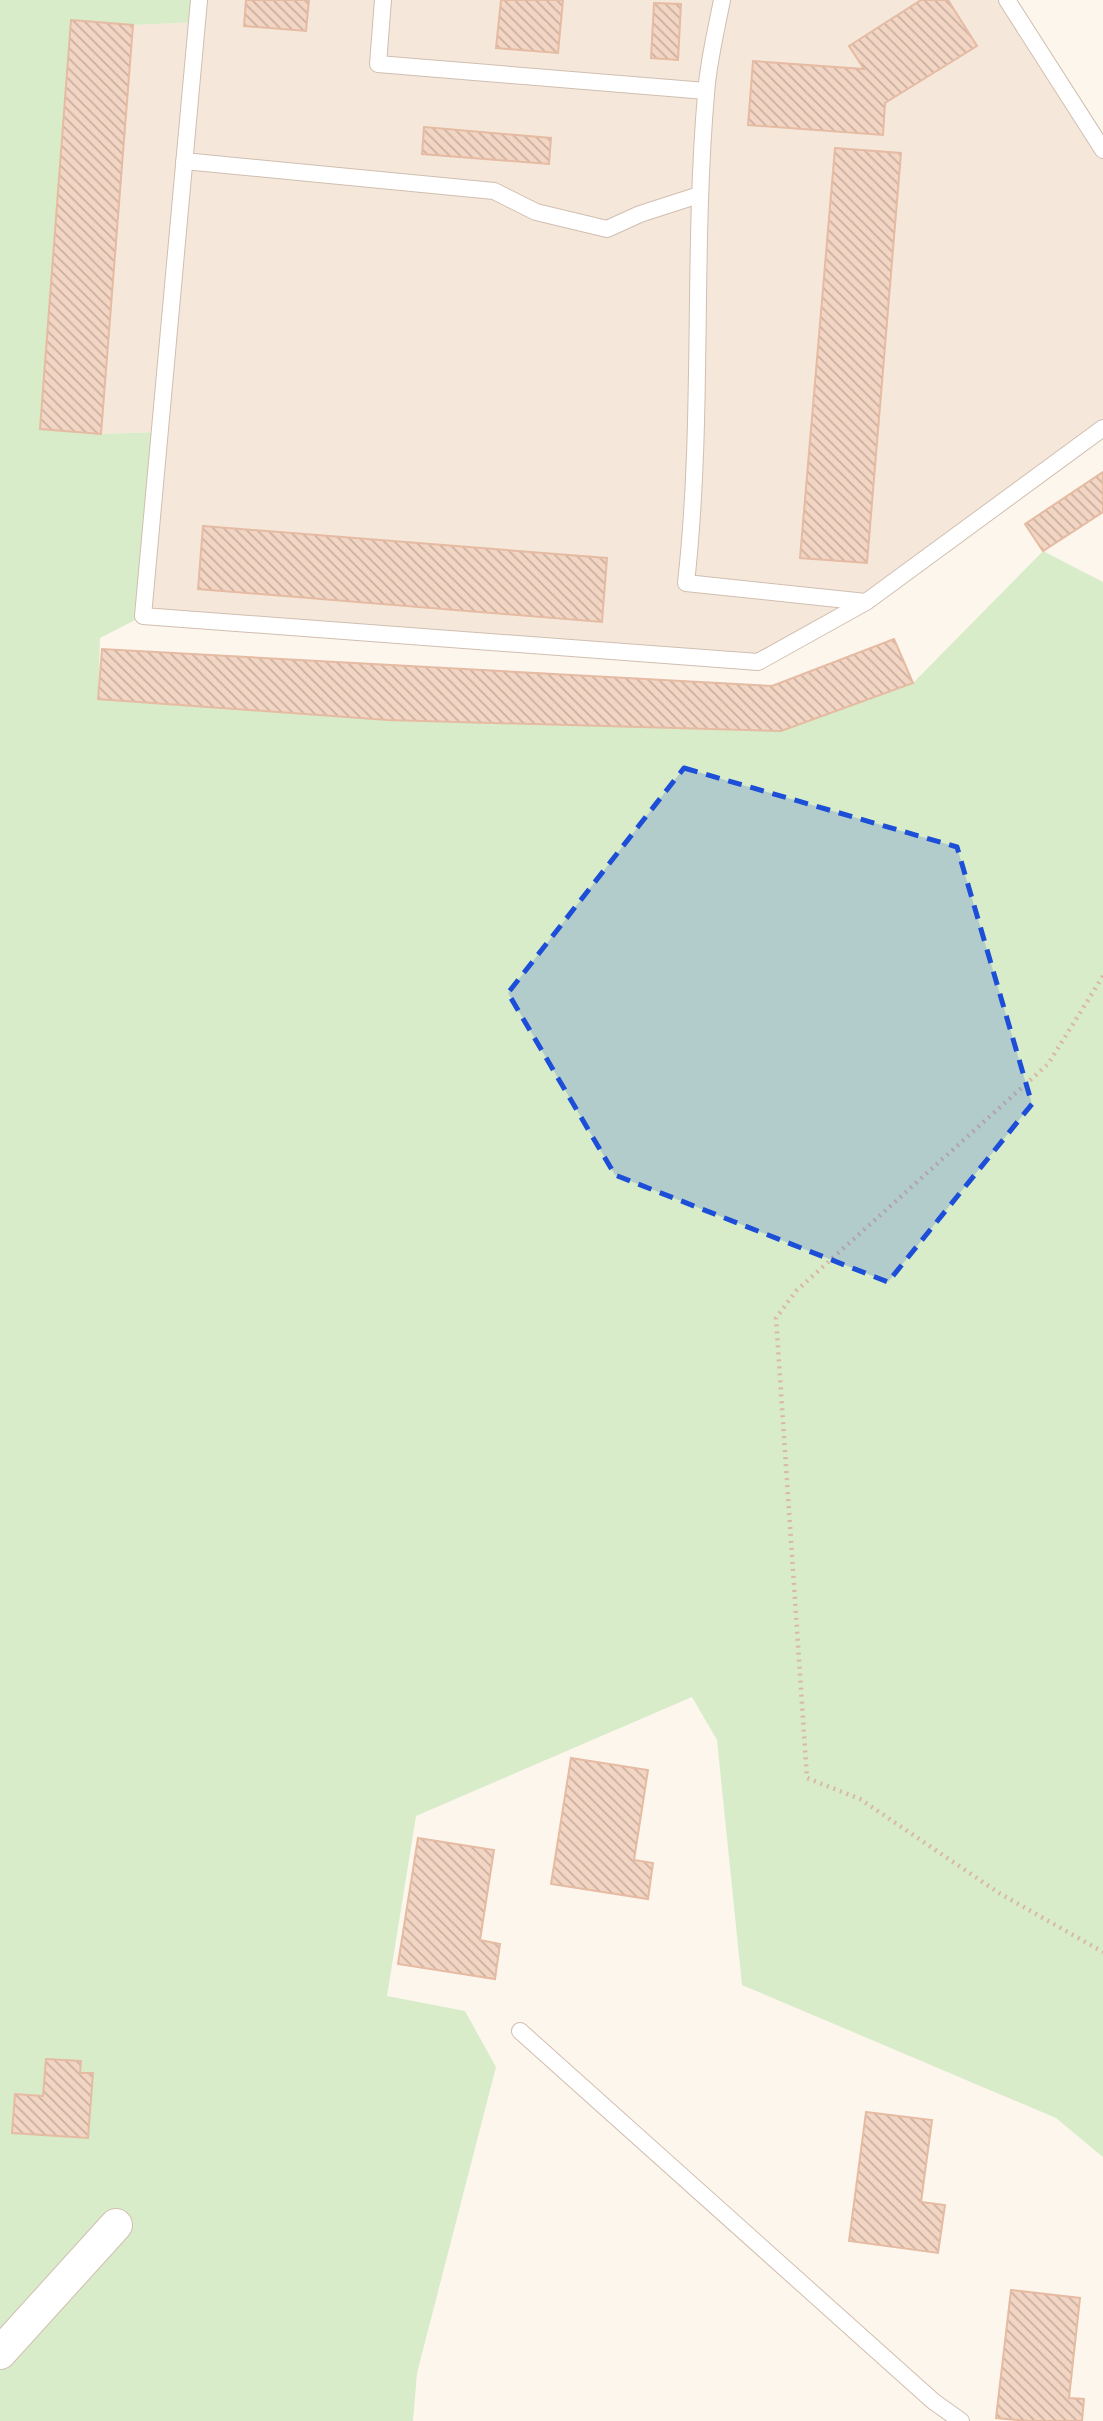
<svg xmlns="http://www.w3.org/2000/svg" width="1103" height="2421" font-family="'Sofia Sans Condensed',sans-serif">
<defs>
<pattern id="building-back-hatch" width="6" height="6" patternUnits="userSpaceOnUse" patternTransform="scale(1.75)"><rect width="6" height="6" fill="#f3d5c3"/><path d="M-1 5l2 2M0 0l6 6M5-1l2 2" fill="none" stroke="#cab0a1"/></pattern>
</defs>
<rect width="100%" height="100%" fill="#fdf6ec"/>
<!-- residential -->
<path fill="#f5e8da" d="M 199,0 L 1007,0 L 1103,150 L 1103,428 L 866,602 L 758,662 L 143,616 L 159,432 L 101,434 L 40,429 L 71,20 L 133,25 L 197,22 Z"/>
<!-- grass -->
<path fill="#d8ecc9" d="M 0,0 L 199,0 L 197,22 L 133,25 L 71,21 L 40,428 L 101,434 L 159,432 L 143,616 L 100,638 L 98,698 L 781,731 L 913,683 L 1043,551 L 1103,582 L 1103,2157 L 1056,2118 L 742,1985 L 717,1740 L 692,1697 L 416,1816 L 387,1996 L 465,2011 L 496,2067 L 417,2373 L 413,2421 L 0,2421 Z"/>
<!-- building -->
<path fill="url(#building-back-hatch)" stroke="#e6bba3" stroke-width="2" d="M 246,0 L 309,0 L 306,31 L 244,26 Z
M 501,0 L 563,0 L 558,53 L 496,48 Z
M 921,0 L 948,0 L 977,46 L 885,103 L 883,135 L 748,125 L 753,61 L 864,69 L 849,46 Z
M 654,3 L 681,4 L 678,60 L 651,58 Z
M 71,20 L 133,25 L 101,434 L 40,429 Z
M 424,127 L 551,138 L 549,164 L 422,154 Z
M 835,148 L 901,153 L 867,563 L 800,558 Z
M 1103,472 L 1103,512 L 1043,551 L 1025,524 Z
M 203,526 L 607,558 L 602,622 L 198,589 Z
M 894,639 L 913,683 L 781,731 L 388,720 L 98,699 L 102,649 L 772,686 Z
M 571,1758 L 648,1770 L 634,1860 L 653,1863 L 648,1899 L 551,1884 Z
M 418,1838 L 494,1850 L 480,1940 L 500,1944 L 495,1979 L 398,1964 Z
M 46,2059 L 81,2061 L 80,2073 L 93,2073 L 88,2138 L 12,2133 L 15,2094 L 43,2096 Z
M 866,2112 L 932,2120 L 921,2202 L 945,2205 L 938,2253 L 849,2241 Z
M 1011,2290 L 1080,2298 L 1069,2398 L 1084,2399 L 1082,2421 L 1028,2421 L 996,2418 Z"/>
<g fill="none" stroke-linecap="round" stroke-linejoin="round">
<defs>
<path id="lane" d="M 199,0 L 143,616 L 758,662 L 866,602
M 383,0 L 378,64 L 706,91
M 722,0 C 716,31 708,63 706,94 C 692,257 704,421 686,583 L 866,602 L 1103,428
M 1007,0 L 1103,150
M 184,161 L 494,191 L 536,212 L 607,229 L 640,214 L 699,195
M 520,2031 L 933,2401 L 961,2421"/>
<path id="street" d="M 0,2353 L 116,2225"/>
</defs>
<!-- lane casing -->
<use href="#lane" stroke="#d1beb0" stroke-width="18"/>
<!-- street casing -->
<use href="#street" stroke="#d1beb0" stroke-width="34"/>
<!-- path -->
<path stroke="#d9b8a5" stroke-width="4.5" stroke-dasharray="2 5" stroke-linecap="butt" d="M 1103,976 L 1048,1064 L 796,1291 L 776,1318 L 807,1778 L 860,1799 L 999,1893 L 1103,1952"/>
<!-- lane -->
<use href="#lane" stroke="#fff" stroke-width="16"/>
<!-- street -->
<use href="#street" stroke="#fff" stroke-width="32"/>
</g>
<!-- marked area -->
<path fill="#1d4ed8" fill-opacity="0.2" stroke="#1d4ed8" stroke-width="5" stroke-dasharray="14 9" stroke-linejoin="round" d="M 684,768 L 957,847 L 1032,1104 L 888,1282 L 615,1175 L 508,993 Z"/>
</svg>
